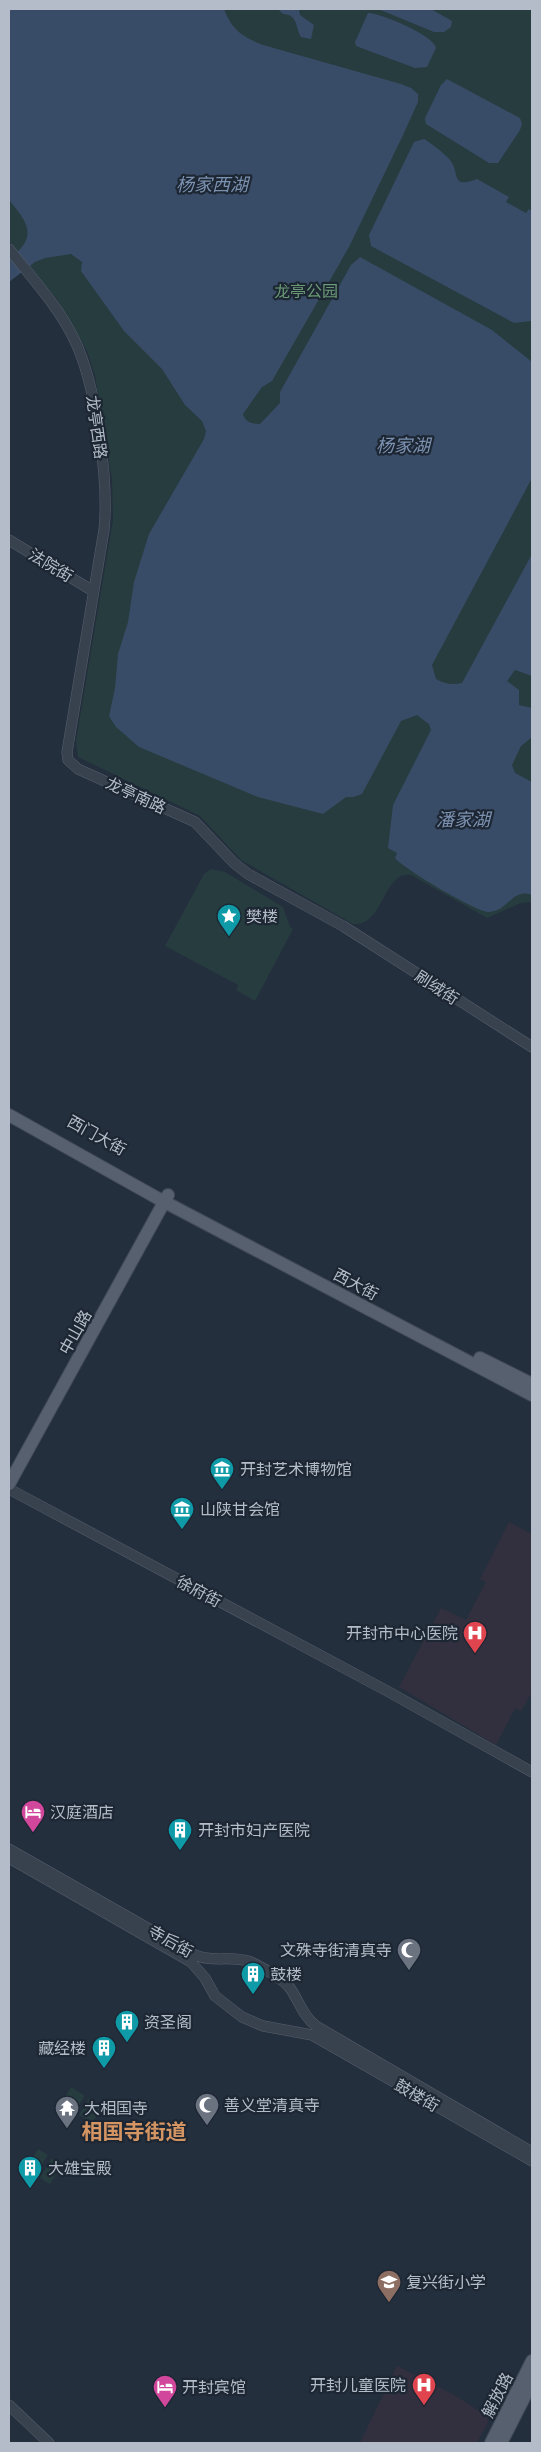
<svg xmlns="http://www.w3.org/2000/svg" width="541" height="2452" font-family="Ubuntu,'Noto Sans SC',sans-serif">
<rect width="100%" height="100%" fill="#242f3e"/>
<!-- medical -->
<path fill="#32303f" d="M 509,1522 L 532,1534 L 532,1692 L 521,1711 L 515,1708 L 496,1745 L 399,1687 L 441,1608 L 466,1620 L 486,1582 L 480,1579 Z
M 397,2366 L 456,2396 L 487,2416 L 488,2422 L 477,2443 L 360,2443 Z"/>
<!-- green -->
<path fill="#263c3f" d="M 9,9 L 532,9 L 532,902 L 521,903 L 487,918 L 411,875 C 383,870 384,927 353,924 L 241,860 L 200,816 L 78,757 L 76,741 L 113,520 L 112,480 L 95,375 L 87,351 L 56,298 L 9,241 Z
M 211,869 L 225,872 L 283,907 L 290,927 L 293,929 L 255,1001 L 236,990 L 238,985 L 165,946 L 204,874 Z
M 71,2087 L 85,2096 L 74,2112 L 61,2104 Z
M 89,2098 L 102,2107 L 92,2123 L 79,2115 Z
M 38,2149 L 48,2155 L 35,2175 L 26,2169 Z
M 52,2158 L 62,2164 L 50,2184 L 40,2178 Z"/>
<!-- water -->
<path fill="#394c67" d="M 9,9 L 224,9 C 232,30 243,37 263,45 L 401,84 L 411,88 L 418,94 L 418,102 L 403,135 L 349,247 L 272,381 L 262,387 L 243,414 C 245,422 252,424 260,424 L 280,403 L 280,392 L 351,265 L 360,257 L 492,330 L 532,362 L 532,478 L 432,665 L 436,679 C 444,684 453,685 462,683 L 532,554 L 532,676 L 515,670 L 507,681 L 519,690 L 519,705 L 532,708 L 532,737 L 521,746 L 512,765 L 515,773 L 532,782 L 532,895 C 513,887 507,912 489,912 C 476,912 404,869 395,858 L 397,853 L 388,848 L 393,805 L 431,730 L 429,724 L 417,715 L 401,721 L 362,794 L 353,797 L 346,797 L 323,814 L 258,797 L 139,747 L 116,727 L 109,716 L 115,688 L 118,654 L 128,622 L 134,582 L 149,534 L 204,439 L 206,431 L 202,421 L 185,405 L 162,369 L 124,331 L 81,271 L 82,262 L 71,254 L 45,258 L 35,262 L 9,282 L 9,259 C 38,237 29,224 9,200 Z
M 278,9 L 299,9 L 300,15 L 314,25 L 311,39 L 301,37 C 295,26 298,15 283,14 Z
M 378,9 L 431,9 L 452,21 L 451,27 L 444,32 L 434,32 Z
M 368,13 C 381,13 435,36 436,48 L 427,67 L 415,68 L 356,46 L 355,42 Z
M 447,79 L 520,118 L 522,124 L 520,130 L 498,163 L 489,163 L 426,124 L 425,118 L 441,85 Z
M 424,139 C 431,143 444,153 449,159 C 461,171 449,190 477,179 L 509,197 L 506,202 L 526,213 L 529,209 L 532,211 L 531,321 L 514,323 L 371,246 L 369,235 L 414,142 Z"/>
<g fill="none" stroke-linecap="round" stroke-linejoin="round">
<defs>
<path id="minor" d="M 9,249 C 32,278 58,306 74,339 C 96,383 109,481 104,530 L 67,752 L 68,760 L 78,769 L 195,822 L 234,863 L 248,874 L 343,926 L 532,1047
M 9,540 L 93,591
M 9,1489 L 389,1692 L 532,1772
M 9,1849 L 195,1955 C 213,1963 233,1955 251,1962 C 263,1968 282,1978 290,1988 C 299,2001 303,2016 316,2026 L 532,2152
M 9,1858 L 191,1962 L 205,1978 L 215,1996 L 242,2017 L 263,2026 L 312,2035 L 532,2161
M 9,2405 L 49,2443"/>
<path id="major" d="M 9,1115 L 159,1199 L 532,1395
M 480,1358 L 532,1384
M 9,1484 L 168,1195
M 491,2443 L 532,2361
M 501,2443 L 532,2382"/>
</defs>
<!-- minor casing -->
<use href="#minor" stroke="#565f6c" stroke-width="11"/>
<!-- major casing -->
<use href="#major" stroke="#414a57" stroke-width="14"/>
<!-- minor -->
<use href="#minor" stroke="#38414e" stroke-width="10"/>
<!-- major -->
<use href="#major" stroke="#56606e" stroke-width="12"/>
</g>
<!-- icons -->
<defs>
<symbol id="sight-pin" viewBox="-11 -11 22 30"><path d="M0 17L-7.5 6A9.5 9.5 0 1 1 7.5 6Z" fill="#0f9aa8" stroke="#1d2633"/><path d="M0-6L1.8-2.2L6-1.7L2.9 1.2L3.7 5.4L0 3.3L-3.7 5.4L-2.9 1.2L-6-1.7L-1.8-2.2Z" fill="#fff"/></symbol>
<symbol id="museum-pin" viewBox="-11 -11 22 30"><path d="M0 17L-7.5 6A9.5 9.5 0 1 1 7.5 6Z" fill="#0f9aa8" stroke="#1d2633"/><path d="M0-6L6-3V-2H-6V-3ZM-5-1h2V3h-2ZM-1-1h2V3h-2ZM3-1h2V3H3ZM-6 4H6V6H-6Z" fill="#fff"/></symbol>
<symbol id="hospital-pin" viewBox="-11 -11 22 30"><path d="M0 17L-7.5 6A9.5 9.5 0 1 1 7.5 6Z" fill="#e0444e" stroke="#1d2633"/><path d="M-5-5h3v3.5h4V-5h3V5h-3V1.5h-4V5h-3Z" fill="#fff"/></symbol>
<symbol id="hotel-pin" viewBox="-11 -11 22 30"><path d="M0 17L-7.5 6A9.5 9.5 0 1 1 7.5 6Z" fill="#d1479c" stroke="#1d2633"/><path d="M-6-4.5h1.5V1H6V5H4.5V3h-9V5H-6ZM-4 0a1.8 1.8 0 1 1 3.6 0ZM.5 0V-2.5h3Q6-2.5 6 0Z" fill="#fff"/></symbol>
<symbol id="building-pin" viewBox="-11 -11 22 30"><path d="M0 17L-7.5 6A9.5 9.5 0 1 1 7.5 6Z" fill="#0f9aa8" stroke="#1d2633"/><path d="M-4-6H4V6H1V3H-1V6H-4ZM-2.5-4.3h1.7v1.8h-1.7ZM.8-4.3h1.7v1.8H.8ZM-2.5-1h1.7V.8h-1.7ZM.8-1h1.7V.8H.8Z" fill="#fff"/></symbol>
<symbol id="mosque-pin" viewBox="-11 -11 22 30"><path d="M0 17L-7.5 6A9.5 9.5 0 1 1 7.5 6Z" fill="#6b7280" stroke="#1d2633"/><path d="M3.5-4.9A6 6 0 1 0 3.5 4.9A5 5 0 1 1 3.5-4.9Z" fill="#fff"/></symbol>
<symbol id="temple-pin" viewBox="-11 -11 22 30"><path d="M0 17L-7.5 6A9.5 9.5 0 1 1 7.5 6Z" fill="#6b7280" stroke="#1d2633"/><path d="M0-6L5-2H3V0L6.5 2.5H4V6H1.5V3h-3V6H-4V2.5H-6.5L-3 0V-2H-5Z" fill="#fff"/></symbol>
<symbol id="school-pin" viewBox="-11 -11 22 30"><path d="M0 17L-7.5 6A9.5 9.5 0 1 1 7.5 6Z" fill="#8d6e63" stroke="#1d2633"/><path d="M0-5L7-2L0 1L-7-2ZM-4 1L0 2.5L4 1V4Q0 6-4 4Z" fill="#fff"/></symbol>
</defs>
<g fill-rule="evenodd">
<use href="#sight-pin" x="215" y="902" width="28" height="38"/>
<use href="#museum-pin" x="208" y="1455" width="28" height="38"/>
<use href="#museum-pin" x="168" y="1495" width="28" height="38"/>
<use href="#hospital-pin" x="461" y="1619" width="28" height="38"/>
<use href="#hotel-pin" x="19" y="1798" width="28" height="38"/>
<use href="#building-pin" x="166" y="1816" width="28" height="38"/>
<use href="#mosque-pin" x="395" y="1936" width="28" height="38"/>
<use href="#building-pin" x="239" y="1960" width="28" height="38"/>
<use href="#building-pin" x="113" y="2008" width="28" height="38"/>
<use href="#building-pin" x="90" y="2034" width="28" height="38"/>
<use href="#mosque-pin" x="193" y="2091" width="28" height="38"/>
<use href="#temple-pin" x="53" y="2094" width="28" height="38"/>
<use href="#building-pin" x="16" y="2154" width="28" height="38"/>
<use href="#school-pin" x="375" y="2268" width="28" height="38"/>
<use href="#hospital-pin" x="410" y="2371" width="28" height="38"/>
<use href="#hotel-pin" x="151" y="2373" width="28" height="38"/>
</g>
<g text-anchor="middle" stroke-width="4.5" stroke-linejoin="round" paint-order="stroke">
<!-- park labels -->
<g font-size="16" fill="#6b9a76" stroke="#1d2633">
<text x="306" y="297">龙亭公园</text>
</g>
<!-- street labels -->
<g font-size="16" fill="#b4bcc9" stroke="#1d2633">
<text transform="translate(97 427) rotate(82)" y="6">龙亭西路</text>
<text transform="translate(51 565) rotate(31)" y="6">法院街</text>
<text transform="translate(136 795) rotate(25)" y="6">龙亭南路</text>
<text transform="translate(437 987) rotate(33)" y="6">刷绒街</text>
<text transform="translate(97 1135) rotate(29)" y="6">西门大街</text>
<text transform="translate(356 1284) rotate(28)" y="6">西大街</text>
<text transform="translate(75 1332) rotate(-61)" y="6">中山路</text>
<text transform="translate(199 1591) rotate(28)" y="6">徐府街</text>
<text transform="translate(171 1941) rotate(29)" y="6">寺后街</text>
<text transform="translate(417 2095) rotate(30)" y="6">鼓楼街</text>
<text transform="translate(497 2395) rotate(-63)" y="6">解放路</text>
</g>
<!-- poi labels -->
<g font-size="16" fill="#b4bcc9" stroke="#1d2633" text-anchor="start">
<text x="246" y="922">樊楼</text>
<text x="240" y="1475">开封艺术博物馆</text>
<text x="200" y="1515">山陕甘会馆</text>
<text x="458" y="1639" text-anchor="end">开封市中心医院</text>
<text x="50" y="1818">汉庭酒店</text>
<text x="198" y="1836">开封市妇产医院</text>
<text x="392" y="1956" text-anchor="end">文殊寺街清真寺</text>
<text x="270" y="1980">鼓楼</text>
<text x="144" y="2028">资圣阁</text>
<text x="86" y="2054" text-anchor="end">藏经楼</text>
<text x="224" y="2111">善义堂清真寺</text>
<text x="84" y="2114">大相国寺</text>
<text x="48" y="2174">大雄宝殿</text>
<text x="406" y="2288">复兴街小学</text>
<text x="406" y="2391" text-anchor="end">开封儿童医院</text>
<text x="182" y="2393">开封宾馆</text>
</g>
<!-- water labels -->
<g font-size="18" font-style="italic" fill="#7c92b1" stroke="#1d2633">
<text x="212" y="191">杨家西湖</text>
<text x="403" y="452">杨家湖</text>
<text x="463" y="826">潘家湖</text>
</g>
<!-- district labels -->
<g font-size="21" font-weight="bold" fill="#d59563" stroke="#1d2633">
<text x="134" y="2139">相国寺街道</text>
</g>
</g>
<!-- border -->
<rect width="541" height="2452" fill="none" stroke="#b4bcc9" stroke-width="20"/>
</svg>
